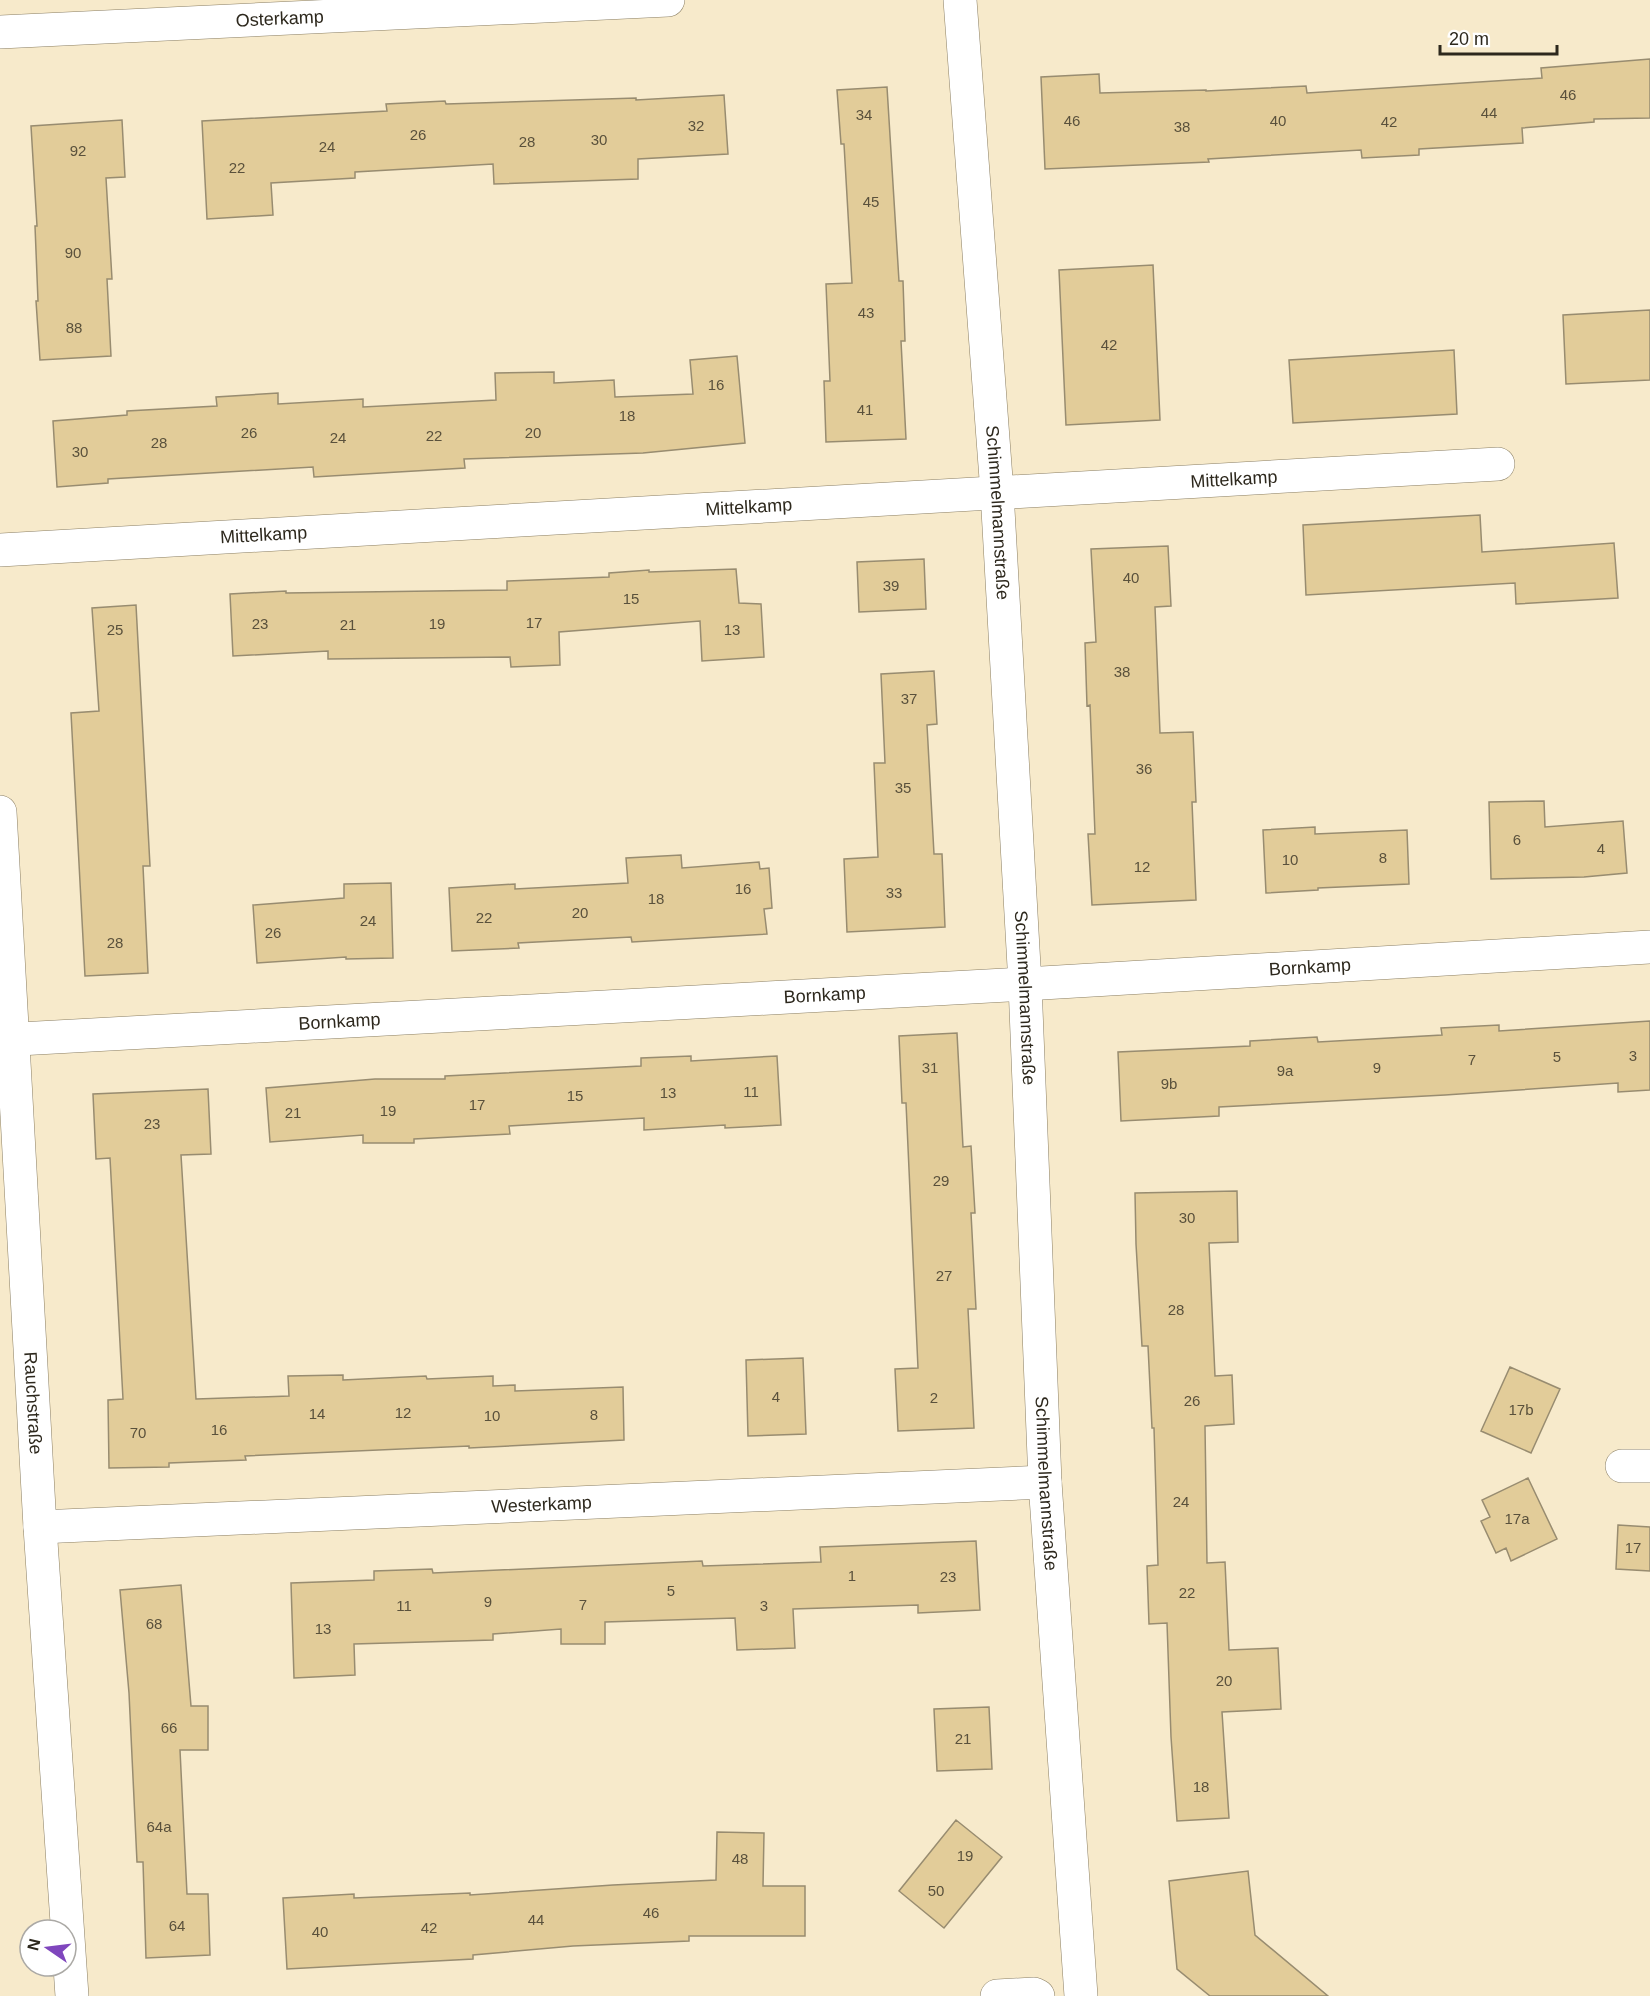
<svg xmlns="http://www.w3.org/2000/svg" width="1650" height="1996" font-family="Arial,sans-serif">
<rect width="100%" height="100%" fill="#f7eacb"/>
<!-- building -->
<path fill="#e2cc99" stroke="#988c70" stroke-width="1.5" d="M 1650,59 L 1650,118 L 1594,119 L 1594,122 L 1522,128 L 1523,143 L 1419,149 L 1419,155 L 1362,158 L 1361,150 L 1208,159 L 1209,162 L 1045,169 L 1041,77 L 1099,74 L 1100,93 L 1206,90 L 1206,91 L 1306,86 L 1307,93 L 1542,78 L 1541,68 Z
M 887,87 L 899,281 L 903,281 L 905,341 L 901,341 L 906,439 L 826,442 L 824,381 L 830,381 L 826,284 L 852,283 L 844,144 L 841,144 L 837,90 Z
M 724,95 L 728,154 L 638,159 L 638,179 L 494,184 L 493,164 L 355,172 L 355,178 L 271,183 L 273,215 L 207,219 L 202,121 L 387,111 L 386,104 L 445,101 L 446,104 L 636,98 L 636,100 Z
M 122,120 L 125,177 L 106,178 L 112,279 L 107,279 L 111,356 L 40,360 L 36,301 L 38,301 L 35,226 L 37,226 L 31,126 Z
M 1153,265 L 1160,420 L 1066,425 L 1059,270 Z
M 1650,310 L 1650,380 L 1566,384 L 1563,315 Z
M 1454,350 L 1457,414 L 1293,423 L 1289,360 Z
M 737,356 L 745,443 L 643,453 L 464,459 L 465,468 L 314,477 L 313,467 L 108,479 L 108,483 L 57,487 L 53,421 L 127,415 L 127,411 L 217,406 L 216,397 L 278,393 L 278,404 L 363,399 L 363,407 L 496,400 L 495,373 L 554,372 L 554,383 L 614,380 L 615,397 L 693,394 L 690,360 Z
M 1480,515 L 1482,552 L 1614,543 L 1618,598 L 1516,604 L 1515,583 L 1306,595 L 1303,525 Z
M 1168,546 L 1171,606 L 1155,607 L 1160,733 L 1193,732 L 1196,802 L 1192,802 L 1196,900 L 1092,905 L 1088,834 L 1095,834 L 1090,705 L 1087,706 L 1085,643 L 1096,642 L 1091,549 Z
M 924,559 L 926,609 L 859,612 L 857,562 Z
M 736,569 L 739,603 L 761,604 L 764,657 L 702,661 L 700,621 L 559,632 L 560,665 L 511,667 L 510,657 L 328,659 L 328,651 L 233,656 L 230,594 L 286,591 L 286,593 L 507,590 L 507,581 L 609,577 L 609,573 L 649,570 L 649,572 Z
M 136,605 L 150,866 L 143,866 L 148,973 L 85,976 L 71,713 L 99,711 L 92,608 Z
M 934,671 L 937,724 L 927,725 L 934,854 L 942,854 L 945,927 L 847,932 L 844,859 L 878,857 L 874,763 L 885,763 L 881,674 Z
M 1544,801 L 1545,827 L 1623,821 L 1627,873 L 1584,877 L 1491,879 L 1489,802 Z
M 1315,827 L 1315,834 L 1407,830 L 1409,884 L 1318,888 L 1318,890 L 1266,893 L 1263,830 Z
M 681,855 L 682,868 L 759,862 L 760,869 L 769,868 L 772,908 L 764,909 L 767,934 L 632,942 L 631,937 L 518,943 L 519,948 L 452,951 L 449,888 L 515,884 L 515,889 L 628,883 L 626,858 Z
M 391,883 L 393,958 L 346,959 L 346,957 L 257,963 L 253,905 L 344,898 L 344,884 Z
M 1650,1021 L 1650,1090 L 1618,1092 L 1618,1083 L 1445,1095 L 1219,1107 L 1219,1116 L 1121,1121 L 1118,1052 L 1250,1046 L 1250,1041 L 1317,1037 L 1318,1042 L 1442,1035 L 1441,1028 L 1499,1025 L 1499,1031 Z
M 957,1033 L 963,1147 L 971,1146 L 975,1213 L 971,1213 L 976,1309 L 968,1309 L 974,1428 L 898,1431 L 895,1369 L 918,1368 L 906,1103 L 902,1103 L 899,1036 Z
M 691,1056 L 691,1061 L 777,1056 L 781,1125 L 725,1128 L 725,1125 L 644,1130 L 644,1118 L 509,1126 L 510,1134 L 414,1139 L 414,1143 L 363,1143 L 363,1135 L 270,1142 L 266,1088 L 375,1079 L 445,1079 L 445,1076 L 641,1066 L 641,1058 Z
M 208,1089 L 211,1154 L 181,1155 L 196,1399 L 289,1396 L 288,1376 L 343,1375 L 343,1380 L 426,1376 L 427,1379 L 493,1376 L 493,1386 L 515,1385 L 515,1391 L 623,1387 L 624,1440 L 469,1448 L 469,1446 L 245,1456 L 246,1460 L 169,1463 L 169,1467 L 109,1468 L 108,1400 L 123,1399 L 110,1158 L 96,1159 L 93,1094 Z
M 1237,1191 L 1238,1242 L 1209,1243 L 1215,1376 L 1232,1375 L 1234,1424 L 1205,1426 L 1207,1563 L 1225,1562 L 1229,1650 L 1278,1648 L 1281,1709 L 1222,1712 L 1229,1818 L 1177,1821 L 1171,1737 L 1167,1623 L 1149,1624 L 1147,1566 L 1158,1565 L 1154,1428 L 1152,1428 L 1148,1346 L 1142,1346 L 1136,1244 L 1135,1193 Z
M 803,1358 L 806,1434 L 748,1436 L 746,1360 Z
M 1510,1367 L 1560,1389 L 1531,1453 L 1481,1431 Z
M 1528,1478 L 1557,1539 L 1511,1561 L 1506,1548 L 1496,1553 L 1481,1521 L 1490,1517 L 1482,1500 Z
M 1618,1525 L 1650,1527 L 1650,1571 L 1616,1569 Z
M 976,1541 L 980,1610 L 918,1613 L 918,1605 L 793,1609 L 795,1648 L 737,1650 L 735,1618 L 605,1622 L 605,1644 L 561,1644 L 561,1629 L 493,1634 L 493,1640 L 354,1644 L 355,1675 L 294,1678 L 291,1583 L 374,1580 L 374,1571 L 432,1569 L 433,1573 L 702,1561 L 703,1566 L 821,1562 L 820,1547 Z
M 181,1585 L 191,1706 L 208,1706 L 208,1750 L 180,1750 L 187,1894 L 208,1894 L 210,1955 L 146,1958 L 143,1862 L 137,1862 L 129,1693 L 120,1590 Z
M 989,1707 L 992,1769 L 937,1771 L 934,1709 Z
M 956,1820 L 1002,1857 L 944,1928 L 899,1891 Z
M 717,1832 L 764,1833 L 763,1886 L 805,1886 L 805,1936 L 689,1936 L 689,1941 L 573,1946 L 473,1955 L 473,1959 L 287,1969 L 283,1898 L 354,1894 L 354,1898 L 470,1893 L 470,1895 L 613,1885 L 716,1880 Z
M 1248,1871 L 1255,1935 L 1328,1996 L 1210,1996 L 1177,1969 L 1169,1881 Z"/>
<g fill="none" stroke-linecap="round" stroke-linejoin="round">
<defs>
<g id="minor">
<path id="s1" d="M 960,0 L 997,492 L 1025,984 L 1045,1482 L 1081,1996"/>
<path id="s2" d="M 0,32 L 668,0"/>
<path id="s3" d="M 0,550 L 1498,464"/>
<path id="s4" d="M 0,812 L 40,1527 L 72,1996"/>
<path id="s5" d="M 0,1040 L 1025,984 L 1650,947"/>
<path d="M 1622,1466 L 1650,1466"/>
<path id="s6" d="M 40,1527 L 1045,1482"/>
<path d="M 997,1996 L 1034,1994 L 1038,1996"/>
</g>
</defs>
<!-- minor casing -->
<use href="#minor" stroke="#8b7f63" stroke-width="34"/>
<!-- minor -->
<use href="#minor" stroke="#fff" stroke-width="33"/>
</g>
<g text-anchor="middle" stroke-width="6" stroke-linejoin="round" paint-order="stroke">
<!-- number labels -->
<g font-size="15" fill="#5a513c">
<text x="1568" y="100">46</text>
<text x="1489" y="118">44</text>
<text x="864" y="120">34</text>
<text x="1072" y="126">46</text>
<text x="1278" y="126">40</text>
<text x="1389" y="127">42</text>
<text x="696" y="131">32</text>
<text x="1182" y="132">38</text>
<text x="418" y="140">26</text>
<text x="599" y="145">30</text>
<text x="527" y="147">28</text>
<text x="327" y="152">24</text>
<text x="78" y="156">92</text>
<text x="237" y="173">22</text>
<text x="871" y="207">45</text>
<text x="73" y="258">90</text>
<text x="866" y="318">43</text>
<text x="74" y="333">88</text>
<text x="1109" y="350">42</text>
<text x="716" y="390">16</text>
<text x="865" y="415">41</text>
<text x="627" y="421">18</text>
<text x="249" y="438">26</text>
<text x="533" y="438">20</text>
<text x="434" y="441">22</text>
<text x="338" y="443">24</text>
<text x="159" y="448">28</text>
<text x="80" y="457">30</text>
<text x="1131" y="583">40</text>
<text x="891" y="591">39</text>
<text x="631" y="604">15</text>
<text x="534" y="628">17</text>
<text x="260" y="629">23</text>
<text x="437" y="629">19</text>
<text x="348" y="630">21</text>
<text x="115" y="635">25</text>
<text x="732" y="635">13</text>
<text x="1122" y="677">38</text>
<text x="909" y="704">37</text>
<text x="1144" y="774">36</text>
<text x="903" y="793">35</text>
<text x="1517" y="845">6</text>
<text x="1601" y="854">4</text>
<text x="1383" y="863">8</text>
<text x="1290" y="865">10</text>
<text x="1142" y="872">12</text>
<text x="743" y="894">16</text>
<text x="894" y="898">33</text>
<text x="656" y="904">18</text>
<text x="580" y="918">20</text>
<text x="484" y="923">22</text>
<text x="368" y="926">24</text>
<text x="273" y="938">26</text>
<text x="115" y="948">28</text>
<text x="1633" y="1061">3</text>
<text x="1557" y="1062">5</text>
<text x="1472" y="1065">7</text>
<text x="930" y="1073">31</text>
<text x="1377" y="1073">9</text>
<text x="1285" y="1076">9a</text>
<text x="1169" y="1089">9b</text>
<text x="751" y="1097">11</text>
<text x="668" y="1098">13</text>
<text x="575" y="1101">15</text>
<text x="477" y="1110">17</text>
<text x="388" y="1116">19</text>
<text x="293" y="1118">21</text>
<text x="152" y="1129">23</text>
<text x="941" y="1186">29</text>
<text x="1187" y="1223">30</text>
<text x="944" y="1281">27</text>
<text x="1176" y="1315">28</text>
<text x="776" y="1402">4</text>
<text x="934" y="1403">2</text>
<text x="1192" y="1406">26</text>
<text x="1521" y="1415">17b</text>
<text x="403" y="1418">12</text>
<text x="317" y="1419">14</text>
<text x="594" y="1420">8</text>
<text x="492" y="1421">10</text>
<text x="219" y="1435">16</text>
<text x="138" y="1438">70</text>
<text x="1181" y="1507">24</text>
<text x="1517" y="1524">17a</text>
<text x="1633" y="1553">17</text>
<text x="852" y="1581">1</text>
<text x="948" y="1582">23</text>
<text x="671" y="1596">5</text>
<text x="1187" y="1598">22</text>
<text x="488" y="1607">9</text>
<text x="583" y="1610">7</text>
<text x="404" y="1611">11</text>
<text x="764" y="1611">3</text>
<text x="154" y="1629">68</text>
<text x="323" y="1634">13</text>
<text x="1224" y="1686">20</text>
<text x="169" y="1733">66</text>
<text x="963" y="1744">21</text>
<text x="1201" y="1792">18</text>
<text x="159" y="1832">64a</text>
<text x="965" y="1861">19</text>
<text x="740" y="1864">48</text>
<text x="936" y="1896">50</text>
<text x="651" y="1918">46</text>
<text x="536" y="1925">44</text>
<text x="177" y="1931">64</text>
<text x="429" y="1933">42</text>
<text x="320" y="1937">40</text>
</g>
<!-- street labels -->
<g font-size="18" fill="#2d281d" stroke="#fff">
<text dy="6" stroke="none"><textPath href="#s2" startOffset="280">Osterkamp</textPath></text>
<text dy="6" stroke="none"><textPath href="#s3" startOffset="1236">Mittelkamp</textPath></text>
<text dy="6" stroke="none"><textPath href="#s3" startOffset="750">Mittelkamp</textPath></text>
<text dy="6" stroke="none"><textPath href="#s1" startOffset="514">Schimmelmannstraße</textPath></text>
<text dy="6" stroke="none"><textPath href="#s3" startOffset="264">Mittelkamp</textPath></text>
<text dy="6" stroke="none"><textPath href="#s5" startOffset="1312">Bornkamp</textPath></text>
<text dy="6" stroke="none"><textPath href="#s5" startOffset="826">Bornkamp</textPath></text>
<text dy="6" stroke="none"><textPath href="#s1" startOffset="1000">Schimmelmannstraße</textPath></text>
<text dy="6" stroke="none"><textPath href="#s5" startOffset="340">Bornkamp</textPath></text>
<text dy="6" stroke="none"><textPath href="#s4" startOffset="592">Rauchstraße</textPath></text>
<text dy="6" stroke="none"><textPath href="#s1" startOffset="1486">Schimmelmannstraße</textPath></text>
<text dy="6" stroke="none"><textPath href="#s6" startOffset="502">Westerkamp</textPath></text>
</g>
</g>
<!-- north arrow -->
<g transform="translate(48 1948) rotate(284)"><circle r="28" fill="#ffffff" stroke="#aba9a5" stroke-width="1.5"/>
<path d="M0-4.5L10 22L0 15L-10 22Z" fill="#7f46bd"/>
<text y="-9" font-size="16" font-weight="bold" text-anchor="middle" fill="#2d281d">N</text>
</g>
<!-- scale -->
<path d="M1440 45v9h117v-9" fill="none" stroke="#2d281d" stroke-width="3"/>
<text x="1449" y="45" font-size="18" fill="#2d281d" stroke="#ffffff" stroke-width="4.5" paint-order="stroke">20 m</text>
</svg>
